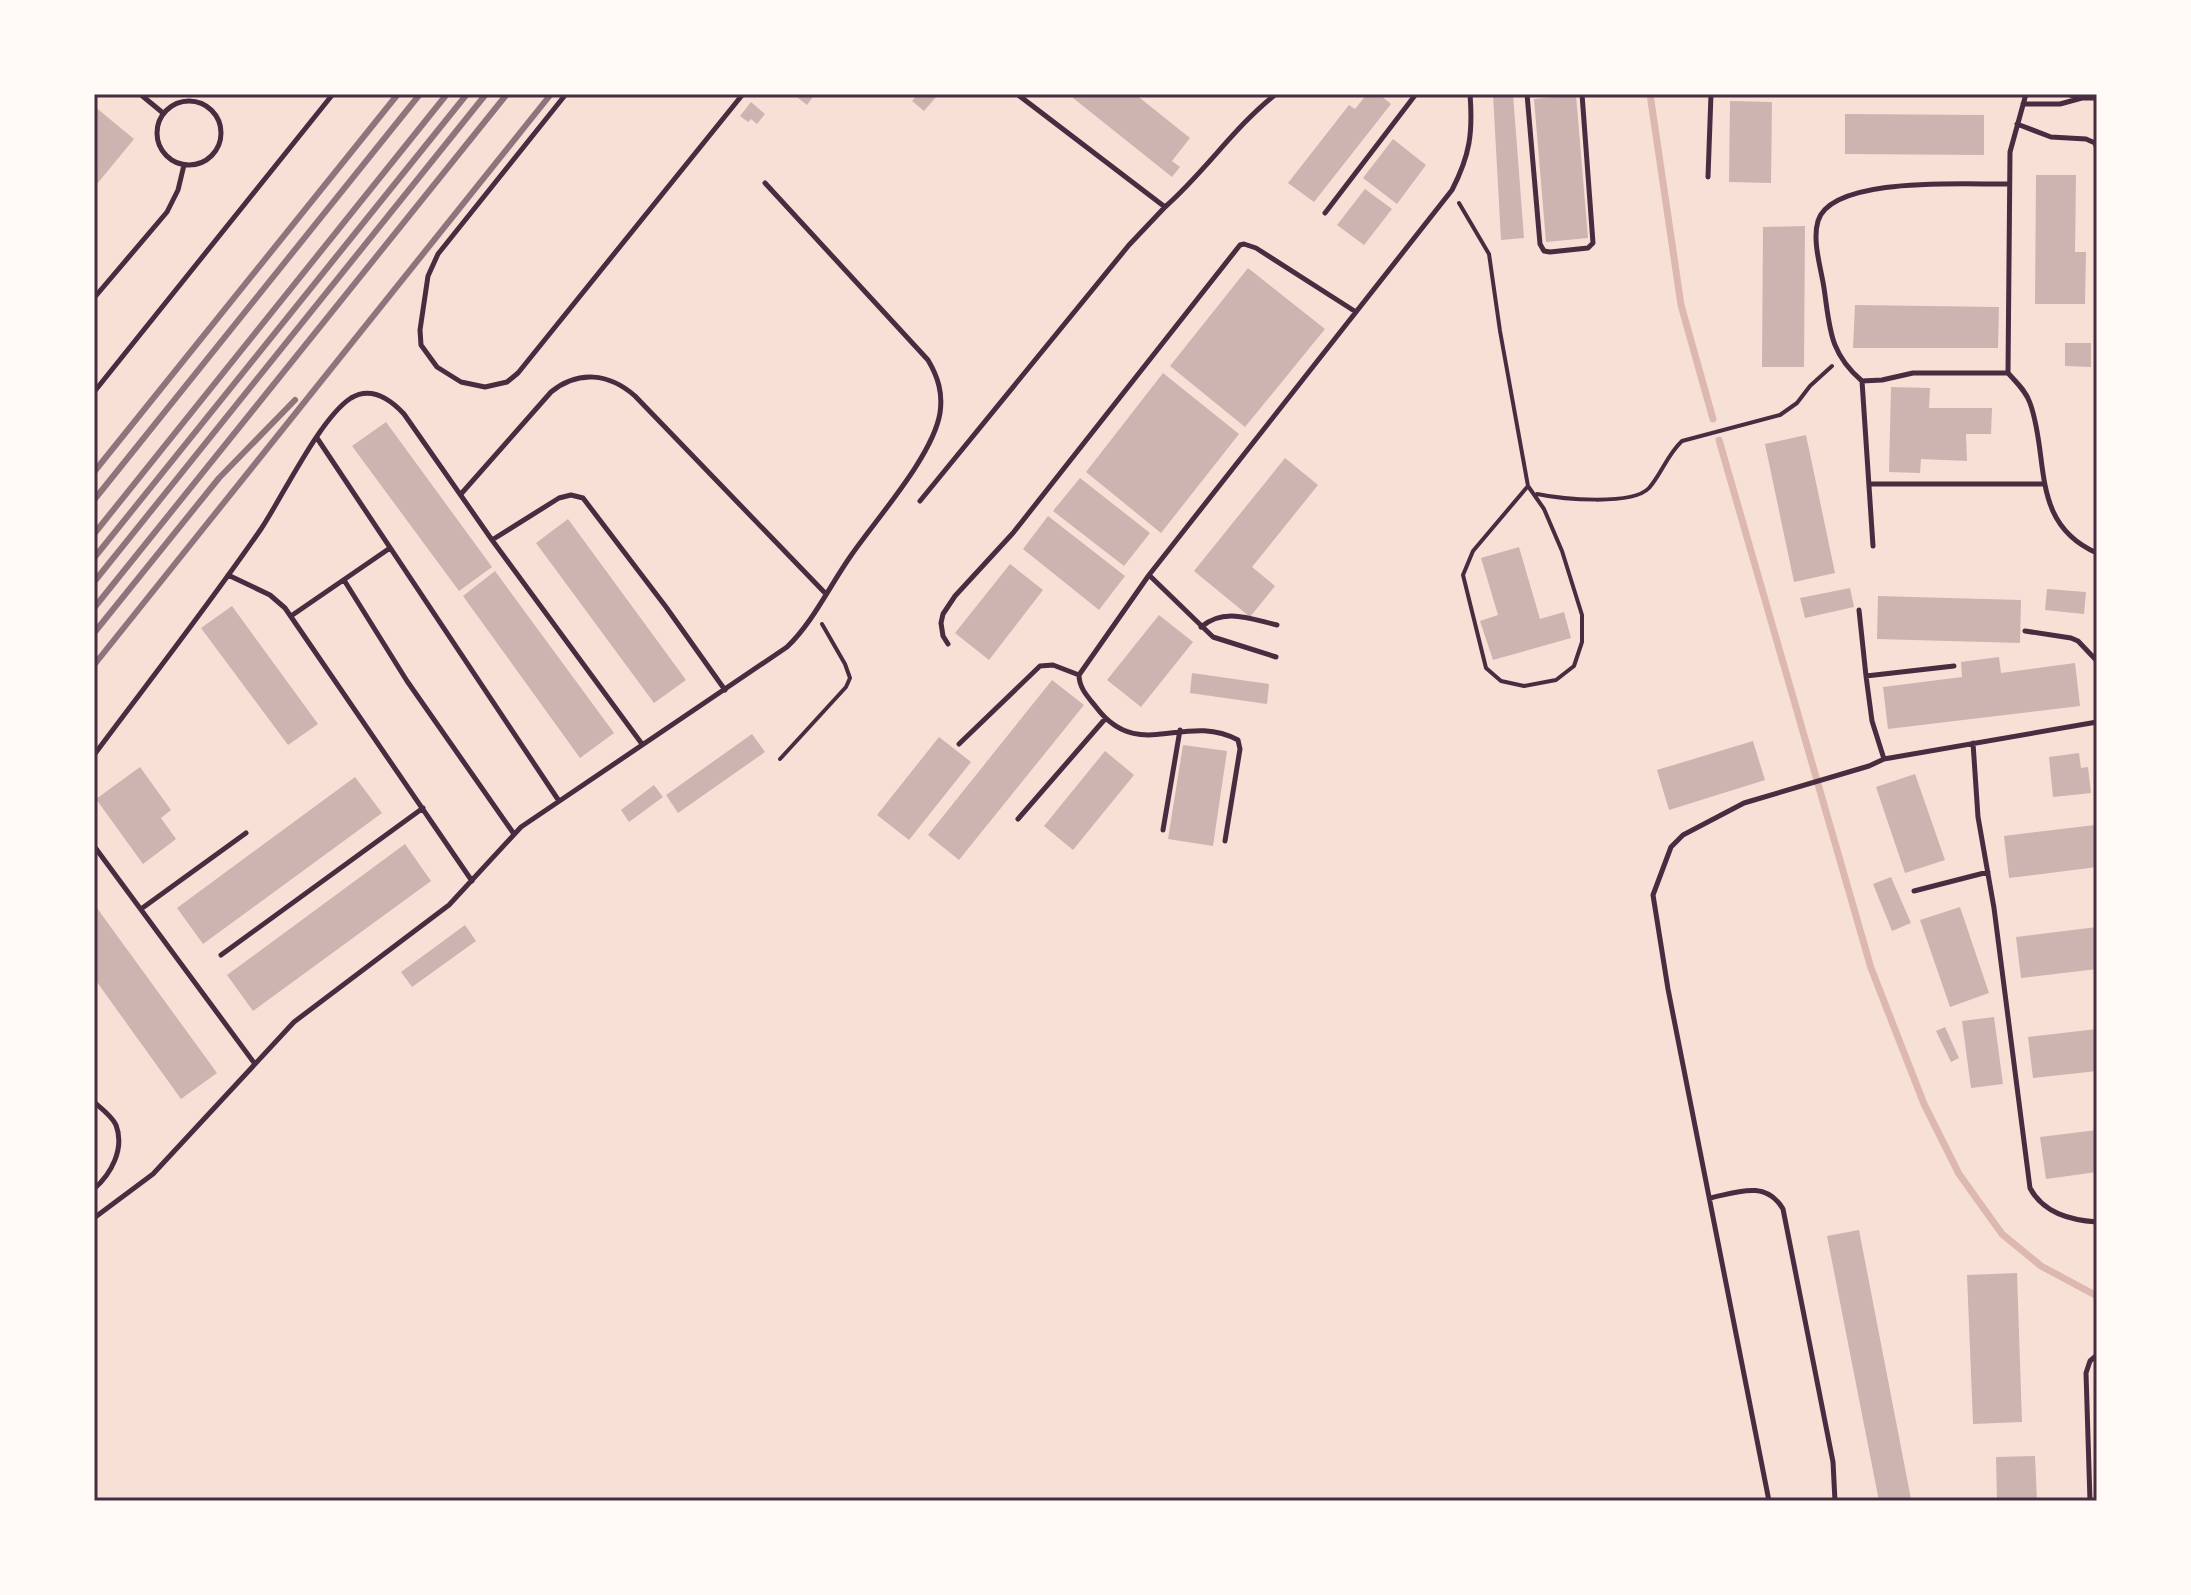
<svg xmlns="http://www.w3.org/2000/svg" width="2191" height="1595" font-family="Poppins,sans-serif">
<rect width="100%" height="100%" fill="#f7e1d7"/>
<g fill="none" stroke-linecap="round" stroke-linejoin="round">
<!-- stream -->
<path stroke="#dcb8b0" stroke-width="7" d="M 1650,94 L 1681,305 L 1713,419
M 1719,440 L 1871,968 L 1924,1104 L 1959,1174 L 2002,1234 L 2041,1266 L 2097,1296"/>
</g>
<!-- building -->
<path fill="#ccb4b1" d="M 793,94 L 815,94 L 807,105 Z
M 918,94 L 935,94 L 937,96 L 924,111 L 912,101 Z
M 1068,94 L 1135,94 L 1190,138 L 1172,161 L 1180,167 L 1172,177 Z
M 1367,94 L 1379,94 L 1391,104 L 1314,202 L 1288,183 L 1349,105 L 1355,109 Z
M 1493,94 L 1513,94 L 1524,238 L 1501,240 Z
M 1576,95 L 1588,238 L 1546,242 L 1534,99 Z
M 1730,101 L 1772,102 L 1771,183 L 1729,182 Z
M 751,102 L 765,114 L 757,124 L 751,119 L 748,122 L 740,116 Z
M 94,106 L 134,139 L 97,184 L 96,192 Z
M 1845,114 L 1984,115 L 1984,155 L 1845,154 Z
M 1393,139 L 1426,165 L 1397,204 L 1363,178 Z
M 2036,175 L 2076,175 L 2075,252 L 2086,252 L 2085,304 L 2035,304 Z
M 1365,189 L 1392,209 L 1364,245 L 1337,225 Z
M 1805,226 L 1804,367 L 1762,367 L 1763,227 Z
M 1248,268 L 1325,329 L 1245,427 L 1170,366 Z
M 1855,305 L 1999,307 L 1998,348 L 1853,348 Z
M 2065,343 L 2091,343 L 2091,367 L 2065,366 Z
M 1163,373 L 1239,434 L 1161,533 L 1086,472 Z
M 1891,387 L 1930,388 L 1929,408 L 1992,408 L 1991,434 L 1966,434 L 1967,461 L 1921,459 L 1920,473 L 1889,472 Z
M 386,422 L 492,567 L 459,591 L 352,446 Z
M 1806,435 L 1835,573 L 1794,582 L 1765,444 Z
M 1285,458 L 1318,485 L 1252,567 L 1275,586 L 1250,617 L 1194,571 Z
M 1080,478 L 1150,533 L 1124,566 L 1053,511 Z
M 1048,516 L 1125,576 L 1099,610 L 1023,549 Z
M 568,519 L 686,680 L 654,703 L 536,543 Z
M 1519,547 L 1540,619 L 1564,612 L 1571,638 L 1493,660 L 1480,621 L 1498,615 L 1481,558 Z
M 1010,564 L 1043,590 L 989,660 L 955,633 Z
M 495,571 L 614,733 L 580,758 L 463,596 Z
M 1850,588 L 1854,607 L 1805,618 L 1800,598 Z
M 2047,589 L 2086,592 L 2084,614 L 2045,610 Z
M 1878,596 L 2021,600 L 2020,643 L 1877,639 Z
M 232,606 L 318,724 L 288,745 L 201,628 Z
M 1159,615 L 1193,642 L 1141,707 L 1107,680 Z
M 1999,657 L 2001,673 L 2075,663 L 2080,706 L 1888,729 L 1883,687 L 1962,677 L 1961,662 Z
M 1192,673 L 1269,684 L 1267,704 L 1190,693 Z
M 1052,680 L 1084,705 L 959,860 L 928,835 Z
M 752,734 L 765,752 L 678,813 L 666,795 Z
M 939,737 L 971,762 L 909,840 L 877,815 Z
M 1753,741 L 1765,780 L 1669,810 L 1657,770 Z
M 1183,745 L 1227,751 L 1213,846 L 1168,839 Z
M 1105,751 L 1134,775 L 1073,850 L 1044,826 Z
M 2079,753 L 2081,768 L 2088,767 L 2091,793 L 2053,797 L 2049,757 Z
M 140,767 L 171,810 L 161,818 L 176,839 L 143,864 L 96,799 Z
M 1915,774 L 1945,860 L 1905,873 L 1876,787 Z
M 355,777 L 382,813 L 203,944 L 177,908 Z
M 654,785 L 663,797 L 629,822 L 621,810 Z
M 2095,825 L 2097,867 L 2009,878 L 2004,836 Z
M 405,844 L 431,881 L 253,1011 L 227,975 Z
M 1891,877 L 1911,923 L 1892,931 L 1873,884 Z
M 94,904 L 217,1073 L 181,1099 L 94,978 Z
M 1960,907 L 1989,993 L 1950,1007 L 1920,920 Z
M 465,925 L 476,941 L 412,987 L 401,972 Z
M 2097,927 L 2097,969 L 2021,978 L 2016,937 Z
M 1994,1017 L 2003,1084 L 1971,1088 L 1962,1021 Z
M 1945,1027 L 1959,1058 L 1951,1062 L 1936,1031 Z
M 2097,1029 L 2097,1071 L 2033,1078 L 2028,1037 Z
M 2097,1130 L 2097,1172 L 2046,1179 L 2040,1137 Z
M 1859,1230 L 1911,1499 L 1902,1501 L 1879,1501 L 1827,1236 Z
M 2017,1273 L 2022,1422 L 1973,1424 L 1967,1275 Z
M 2035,1456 L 2037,1501 L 1997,1501 L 1996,1457 Z"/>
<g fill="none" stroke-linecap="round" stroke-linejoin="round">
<!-- path -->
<path stroke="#4a2c40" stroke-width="4" d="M 1459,203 L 1489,254 L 1500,331 L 1528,486 L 1544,509 L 1562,551 L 1582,615 L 1582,642 L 1574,666 L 1556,680 L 1524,686 L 1501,681 L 1486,668 L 1463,575 L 1473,551 L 1528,486
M 1537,494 C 1561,499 1632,506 1649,488 C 1662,473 1667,455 1682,441 L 1780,415 L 1797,403 L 1810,386 L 1832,366
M 780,759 L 846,687 L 850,678 L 845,664 L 822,624"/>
<!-- service -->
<path stroke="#4a2c40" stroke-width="5" d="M 140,94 L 163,113
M 566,94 L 438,254 L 428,276 L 420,330 L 421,345 L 437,367 L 461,382 L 485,387 L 507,382 L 518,373 L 743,94
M 1017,94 L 1165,207 C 1205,172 1234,127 1276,94
M 1527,94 L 1540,244 L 1544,251 L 1550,252 L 1588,248 L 1593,243 L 1582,94
M 2026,94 L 2010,152 L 2008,373 C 2016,382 2026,391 2030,403 C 2050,458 2029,523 2097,553
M 2082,98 L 2097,98
M157 133a32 32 0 1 1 64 0a32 32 0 1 1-64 0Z
M 2023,104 L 2060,104 L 2082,98 L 2067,94
M 2017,124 L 2051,137 L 2086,139 L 2095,143 L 2097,149
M 1708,177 L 1711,94
M 1325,213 L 1416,94
M 94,298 L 167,212 L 178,190 L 184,165
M 1862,381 C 1829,353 1830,328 1824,288 C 1821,268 1812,241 1818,221 C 1832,175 1970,185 2009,184
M 94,392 L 333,94
M 317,438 L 559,801
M 1869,484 L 2044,484
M 461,494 L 551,392 C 578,370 609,373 635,396 L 826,594
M 920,501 L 1129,245 L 1165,207
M 492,540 L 559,498 L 571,495 L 583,498 L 666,607 L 725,690
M 1873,546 L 1862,381 L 1882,380 L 1913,373 L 2008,373
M 228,575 L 270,595 L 285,608 L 472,881
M 1149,575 L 1213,637 L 1276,657
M 344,580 L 407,681 L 514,834
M 1859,610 L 1866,676
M 291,616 L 390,548
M 1201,627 C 1224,607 1251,619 1277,625
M 2025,631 L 2071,638 L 2078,641 L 2097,661
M 948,644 L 943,636 L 941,623 L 943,614 L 955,596 L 1013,533 L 1240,245 L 1244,244 L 1256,248 L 1356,312
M 1954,666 L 1866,676 L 1872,721 L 1884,759 L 2097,722
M 1973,743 L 1978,817 L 1994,908 L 2030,1188 C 2043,1213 2070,1220 2097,1222
M 959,744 L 1040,666 L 1053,665 L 1079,675
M 94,755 C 150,680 208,606 261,529 C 283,496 320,418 351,398 C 371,386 390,399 404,414 L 492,540 L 642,744
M 1018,819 L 1105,719
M 1163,830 L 1180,730
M 1225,841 L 1240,749 L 1238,740 C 1184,711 1139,764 1096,707 C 1088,697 1079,688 1079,675 L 1149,575 L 1452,190 C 1470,155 1473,133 1470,94
M 94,846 L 255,1064
M 1914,891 L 1988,872
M 141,909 L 246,833
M 221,955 L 423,808
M 94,1102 C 102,1109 112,1116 116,1125 C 125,1149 111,1174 94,1189
M 1710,1198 C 1738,1192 1766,1180 1783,1209 L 1833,1462 L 1835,1501
M 94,1218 L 153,1174 L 294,1022 L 449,905 L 521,827 L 787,647 C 813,622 829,587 850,557 C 876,519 933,456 940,413 C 943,393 938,377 928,360 L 765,183
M 1769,1501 L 1668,989 L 1653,895 L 1671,847 L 1683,835 L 1744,803 L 1869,766 L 1884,759
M 2090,1501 L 2086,1373 L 2090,1361 L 2097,1355"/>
<!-- rail -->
<path stroke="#8f747c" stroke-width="6" d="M 94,472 L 398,94
M 94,500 L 420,94
M 94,534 L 447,94
M 94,558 L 467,94
M 94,582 L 486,94
M 94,608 L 507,94
M 94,633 L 219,478 L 295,400
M 94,665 L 551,94"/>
</g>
<!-- border -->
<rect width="2191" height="1595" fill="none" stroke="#fffaf5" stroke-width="192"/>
<rect x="96" y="96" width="1999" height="1403" fill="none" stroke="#4a2c40" stroke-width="3"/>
</svg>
